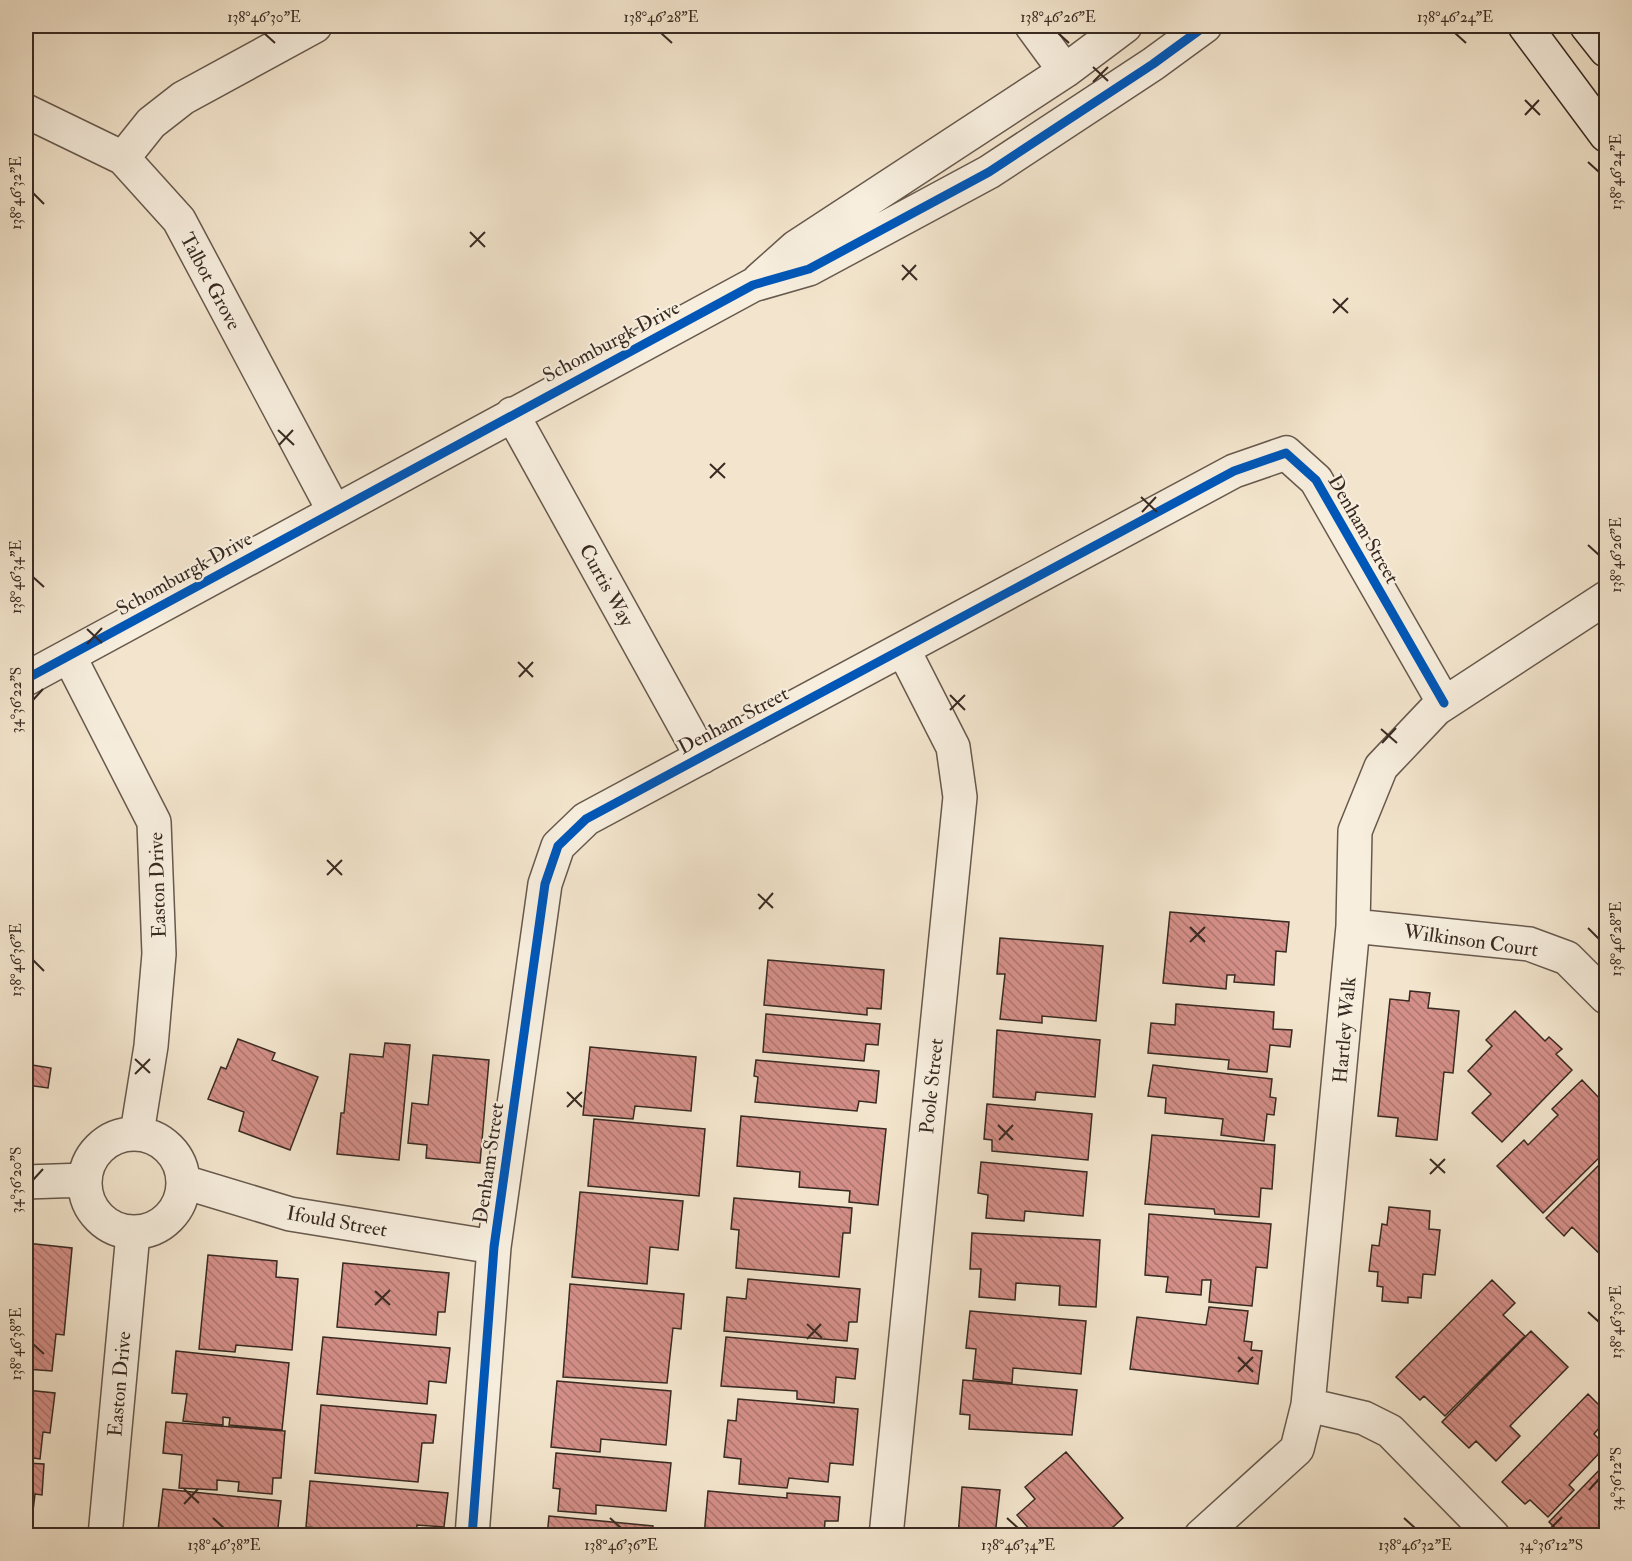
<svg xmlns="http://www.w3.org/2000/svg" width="1632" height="1561" font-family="'IM FELL Double Pica',serif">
<defs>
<pattern id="building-back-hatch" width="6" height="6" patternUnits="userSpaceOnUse" patternTransform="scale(1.5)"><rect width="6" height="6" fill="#d48f88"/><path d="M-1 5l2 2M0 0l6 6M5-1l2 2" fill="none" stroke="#ad756f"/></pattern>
</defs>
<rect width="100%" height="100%" fill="#f3e5cd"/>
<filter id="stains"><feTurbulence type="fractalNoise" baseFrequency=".00333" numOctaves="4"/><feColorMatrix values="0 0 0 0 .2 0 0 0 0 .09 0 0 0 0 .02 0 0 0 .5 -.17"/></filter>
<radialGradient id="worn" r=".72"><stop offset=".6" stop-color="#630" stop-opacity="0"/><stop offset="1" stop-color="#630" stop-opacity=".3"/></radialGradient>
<!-- building -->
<path fill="url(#building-back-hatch)" stroke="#382a22" stroke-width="1.5" d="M 1170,912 L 1289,922 L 1286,952 L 1276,951 L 1274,985 L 1234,982 L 1235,975 L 1227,975 L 1226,989 L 1163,983 Z
M 1000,938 L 1103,946 L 1096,1021 L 1042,1016 L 1042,1023 L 1000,1019 L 1005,974 L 997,974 Z
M 768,960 L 884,970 L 881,1009 L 867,1008 L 867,1015 L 764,1005 Z
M 1410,991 L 1430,993 L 1428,1008 L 1459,1011 L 1453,1073 L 1444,1072 L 1437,1140 L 1396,1136 L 1398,1118 L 1378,1116 L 1390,999 L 1409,1001 Z
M 1176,1004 L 1274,1012 L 1273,1029 L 1292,1030 L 1290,1047 L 1270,1045 L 1267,1072 L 1228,1069 L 1229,1060 L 1148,1053 L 1151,1023 L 1175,1025 Z
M 1515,1011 L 1545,1041 L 1549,1037 L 1562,1049 L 1556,1054 L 1572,1070 L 1502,1142 L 1472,1113 L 1491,1094 L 1468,1071 L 1492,1046 L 1486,1040 Z
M 766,1014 L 880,1024 L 878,1045 L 866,1044 L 864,1061 L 763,1052 Z
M 997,1030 L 1100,1040 L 1095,1097 L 1036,1092 L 1035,1100 L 993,1097 Z
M 238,1039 L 275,1053 L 272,1060 L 318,1077 L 290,1150 L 239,1131 L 244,1112 L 208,1099 L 221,1067 L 226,1069 Z
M 385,1043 L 410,1045 L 399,1160 L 337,1154 L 341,1113 L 344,1113 L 350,1054 L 383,1057 Z
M 590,1047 L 696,1057 L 691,1111 L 635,1106 L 633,1119 L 583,1115 Z
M 433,1055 L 489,1060 L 480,1163 L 426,1158 L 427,1145 L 408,1143 L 412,1103 L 428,1105 Z
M 756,1060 L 879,1071 L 876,1103 L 859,1101 L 857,1111 L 755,1102 L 758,1077 L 754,1076 Z
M 26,1064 L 51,1068 L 48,1088 L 27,1085 L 26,1098 Z
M 1153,1065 L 1272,1079 L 1270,1097 L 1276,1098 L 1274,1115 L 1267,1114 L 1264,1141 L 1221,1135 L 1223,1119 L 1165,1113 L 1166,1098 L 1148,1096 Z
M 1582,1080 L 1600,1099 L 1606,1093 L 1606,1151 L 1543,1213 L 1497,1166 L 1524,1140 L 1528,1145 L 1558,1115 L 1552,1109 Z
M 987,1104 L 1092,1114 L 1088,1160 L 992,1151 L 992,1140 L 984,1139 Z
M 741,1116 L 886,1129 L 878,1205 L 849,1202 L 850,1191 L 799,1187 L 800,1172 L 737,1166 Z
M 594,1119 L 705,1129 L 699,1196 L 588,1186 Z
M 1152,1135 L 1275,1145 L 1272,1189 L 1261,1188 L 1259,1217 L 1215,1214 L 1214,1209 L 1145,1204 Z
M 1606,1158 L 1606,1255 L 1604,1258 L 1572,1227 L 1564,1236 L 1546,1218 Z
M 981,1162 L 1087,1172 L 1083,1216 L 1025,1211 L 1024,1221 L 986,1218 L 988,1195 L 978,1193 Z
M 580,1192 L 683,1201 L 678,1250 L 650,1247 L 647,1284 L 572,1277 Z
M 734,1198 L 852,1208 L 850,1233 L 843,1233 L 839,1277 L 736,1268 L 739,1230 L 731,1229 Z
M 1389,1207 L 1430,1211 L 1429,1229 L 1440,1230 L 1435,1275 L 1423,1274 L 1421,1298 L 1408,1297 L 1408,1303 L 1382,1301 L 1383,1287 L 1377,1286 L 1378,1272 L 1369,1271 L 1372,1245 L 1379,1246 L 1382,1224 L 1387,1225 Z
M 1149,1214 L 1271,1224 L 1267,1268 L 1256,1267 L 1252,1306 L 1209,1302 L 1211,1280 L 1202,1280 L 1201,1295 L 1166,1292 L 1168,1277 L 1145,1275 Z
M 972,1233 L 1100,1240 L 1096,1307 L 1059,1305 L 1060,1286 L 1016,1283 L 1015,1300 L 979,1297 L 981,1269 L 970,1269 Z
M 26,1243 L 72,1248 L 64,1335 L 56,1334 L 52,1371 L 26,1369 Z
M 208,1255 L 277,1261 L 276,1277 L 298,1279 L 292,1350 L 236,1345 L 235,1352 L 199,1349 Z
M 343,1263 L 449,1273 L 445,1312 L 438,1312 L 436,1335 L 337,1327 Z
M 748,1279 L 860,1289 L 857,1322 L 849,1322 L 847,1341 L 724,1331 L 727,1297 L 746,1299 Z
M 1492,1280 L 1515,1303 L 1503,1315 L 1525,1336 L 1445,1416 L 1424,1396 L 1420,1400 L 1396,1377 Z
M 570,1284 L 684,1294 L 681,1329 L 673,1328 L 667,1383 L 563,1377 Z
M 1209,1307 L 1248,1311 L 1244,1341 L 1252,1342 L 1251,1350 L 1262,1351 L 1258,1384 L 1130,1369 L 1137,1317 L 1206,1325 Z
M 970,1311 L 1086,1321 L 1081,1374 L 1013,1368 L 1012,1383 L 973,1379 L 976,1349 L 966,1348 Z
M 1531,1331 L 1568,1367 L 1510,1426 L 1520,1436 L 1496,1461 L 1476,1441 L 1469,1448 L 1442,1422 Z
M 323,1337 L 450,1348 L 446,1383 L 429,1381 L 427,1404 L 317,1394 Z
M 726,1337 L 858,1349 L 855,1379 L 836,1377 L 834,1403 L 797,1399 L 797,1391 L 721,1386 Z
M 176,1351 L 289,1363 L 282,1430 L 229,1425 L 230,1418 L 223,1417 L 223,1425 L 183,1421 L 187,1394 L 172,1393 Z
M 963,1380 L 1077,1390 L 1072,1435 L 969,1429 L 970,1415 L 960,1414 Z
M 557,1381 L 671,1391 L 666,1445 L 601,1439 L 600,1452 L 551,1447 Z
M 26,1390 L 55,1393 L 50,1433 L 43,1432 L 40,1459 L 26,1457 Z
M 1588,1394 L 1606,1412 L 1606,1420 L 1594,1434 L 1606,1446 L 1569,1485 L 1574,1490 L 1548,1517 L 1530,1500 L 1525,1504 L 1502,1482 Z
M 738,1399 L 858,1409 L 853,1465 L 830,1463 L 828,1482 L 789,1478 L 787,1488 L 739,1484 L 741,1459 L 724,1457 L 728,1420 L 736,1421 Z
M 321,1405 L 436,1415 L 433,1443 L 422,1443 L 418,1482 L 315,1473 Z
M 166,1422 L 285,1431 L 281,1478 L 273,1478 L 272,1494 L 238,1491 L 239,1482 L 217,1480 L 217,1490 L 179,1488 L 182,1455 L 163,1453 Z
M 1066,1452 L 1123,1518 L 1103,1536 L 1028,1536 L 1032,1532 L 1017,1515 L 1035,1499 L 1025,1487 Z
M 556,1453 L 671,1463 L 666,1511 L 596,1505 L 596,1514 L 558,1511 L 560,1489 L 553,1488 Z
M 26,1463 L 44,1464 L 42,1495 L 35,1494 L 30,1536 L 26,1535 Z
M 1606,1463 L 1606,1536 L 1563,1536 L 1549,1522 Z
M 310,1481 L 448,1493 L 444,1527 L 417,1525 L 416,1536 L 375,1536 L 376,1533 L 306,1527 Z
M 962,1487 L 1000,1490 L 995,1536 L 958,1536 Z
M 163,1489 L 281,1501 L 277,1536 L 176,1536 L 176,1533 L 158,1530 Z
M 708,1491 L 787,1498 L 787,1493 L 840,1497 L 838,1521 L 825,1521 L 824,1536 L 704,1536 Z
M 549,1516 L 653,1526 L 652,1536 L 547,1536 Z"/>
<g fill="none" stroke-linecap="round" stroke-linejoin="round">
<defs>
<path id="street" d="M 1032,26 L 1065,71
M 26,111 L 123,158 L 179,220 L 334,511
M 123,158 L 151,123 L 183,98 L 315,26
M 759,280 L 796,247 L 1065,71 L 1125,26
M 512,414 L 702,757
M 69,656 L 154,822 L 159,954 L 151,1046 L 137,1133
M 26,679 L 753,285 L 809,269 L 989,172 L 1153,64 L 1205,26
M 1353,926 L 1529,944 L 1567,958 L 1606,997
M85 1183a49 49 0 1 1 98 0a49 49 0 1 1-98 0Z
M 26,1182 L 85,1180
M 184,1182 L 290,1214 L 494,1247
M 1308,1405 L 1364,1418 L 1390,1431 L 1493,1536
M 105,1536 L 133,1233
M 472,1536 L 494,1247 L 545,884 L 558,846 L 586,819 L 1234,471 L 1286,453 L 1316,480 L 1444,703
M 886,1536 L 960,797 L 953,747 L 903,649
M 1201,1536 L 1297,1449 L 1308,1405 L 1353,926 L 1355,831 L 1381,767 L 1436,709 L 1606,598"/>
<path id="secondary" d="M 1525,26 L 1606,135
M 1587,26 L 1606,50"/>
</defs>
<!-- street casing -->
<use href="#street" stroke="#67594d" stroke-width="36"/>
<!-- secondary casing -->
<use href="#secondary" stroke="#382a22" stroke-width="36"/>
<!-- street -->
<use href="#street" stroke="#f7eede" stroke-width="33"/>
<!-- secondary -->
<use href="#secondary" stroke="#f7eede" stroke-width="33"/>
<defs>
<path id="cycleway" d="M 26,679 L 753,285 L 809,269 L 989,172 L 1153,64 L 1205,26
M 472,1536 L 494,1247 L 545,884 L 558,846 L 586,819 L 1234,471 L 1286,453 L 1316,480 L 1444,703"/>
</defs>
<!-- cycleway casing -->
<use href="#cycleway" stroke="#f7eede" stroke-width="13"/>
<!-- cycleway -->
<use href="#cycleway" stroke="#0057b8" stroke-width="9"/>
</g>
<!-- ticks -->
<path fill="none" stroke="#382a22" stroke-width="2" d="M 264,33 L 275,43M 661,33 L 672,43M 1058,33 L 1069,43M 1455,33 L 1466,43M 1093,67 L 1108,81M 1093,82 L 1108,67M 1525,100 L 1540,115M 1525,115 L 1539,100M 1588,162 L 1599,172M 33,193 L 44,204M 470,232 L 485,247M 470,247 L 485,232M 902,265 L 917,280M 902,280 L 916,265M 1333,299 L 1348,313M 1333,313 L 1348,298M 278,430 L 294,445M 279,445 L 293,430M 710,464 L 725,478M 710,478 L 725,463M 1141,497 L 1157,512M 1142,512 L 1156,497M 1588,545 L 1599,555M 33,577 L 44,587M 87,629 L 102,643M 87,644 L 102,628M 518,662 L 533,677M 519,677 L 533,662M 950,695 L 965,710M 33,700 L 43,689M 950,710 L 965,695M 1381,729 L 1397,743M 1382,743 L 1396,728M 327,860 L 342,875M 327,875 L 342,860M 758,894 L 773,908M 759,909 L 773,893M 1190,927 L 1205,942M 1588,928 L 1599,939M 1190,942 L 1205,927M 33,960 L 44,971M 135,1059 L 150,1073M 135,1074 L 150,1059M 567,1092 L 582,1107M 567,1107 L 582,1092M 998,1125 L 1013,1140M 999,1140 L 1013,1125M 1430,1159 L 1445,1173M 1430,1174 L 1445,1159M 33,1180 L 43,1169M 375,1291 L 390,1305M 375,1305 L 390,1290M 1588,1312 L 1599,1322M 807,1324 L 822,1338M 807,1339 L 821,1324M 33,1344 L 44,1354M 1238,1357 L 1253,1372M 1238,1372 L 1253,1357M 184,1489 L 199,1503M 1589,1490 L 1599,1479M 184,1504 L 198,1489M 213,1518 L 224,1528M 610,1518 L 621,1528M 1007,1518 L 1018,1528M 1404,1518 L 1415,1528M 1551,1528 L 1562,1517"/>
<g text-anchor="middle" stroke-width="4.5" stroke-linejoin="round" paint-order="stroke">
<!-- street labels -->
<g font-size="20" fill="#382a22" stroke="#f7eede">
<text transform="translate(211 281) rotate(62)" y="7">Talbot Grove</text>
<text transform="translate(611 341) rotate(-28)" y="7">Schomburgk Drive</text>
<text transform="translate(1364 529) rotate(60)" y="7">Denham Street</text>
<text transform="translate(184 573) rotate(-29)" y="7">Schomburgk Drive</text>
<text transform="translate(607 585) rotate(61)" y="7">Curtis Way</text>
<text transform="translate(733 720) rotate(-28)" y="7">Denham Street</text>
<text transform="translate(157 885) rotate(-92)" y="7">Easton Drive</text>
<text transform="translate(1471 940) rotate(8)" y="7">Wilkinson Court</text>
<text transform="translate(1344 1030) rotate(-85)" y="7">Hartley Walk</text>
<text transform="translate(931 1086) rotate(-84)" y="7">Poole Street</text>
<text transform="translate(488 1163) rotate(-82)" y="7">Denham Street</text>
<text transform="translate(337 1221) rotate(10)" y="7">Ifould Street</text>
<text transform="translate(119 1384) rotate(-85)" y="7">Easton Drive</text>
</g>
</g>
<!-- margin -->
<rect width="1632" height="1561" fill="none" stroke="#f3e5cd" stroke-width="66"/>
<rect x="33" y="33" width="1566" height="1495" fill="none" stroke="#382a22" stroke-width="2"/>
<g font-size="15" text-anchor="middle" fill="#382a22">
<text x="264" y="22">138°46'30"E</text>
<text x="661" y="22">138°46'28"E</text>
<text x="1058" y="22">138°46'26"E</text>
<text x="1455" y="22">138°46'24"E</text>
<text transform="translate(1616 172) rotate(-90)" y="5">138°46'24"E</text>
<text transform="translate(16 193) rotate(-90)" y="5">138°46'32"E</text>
<text transform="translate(1616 555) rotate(-90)" y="5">138°46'26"E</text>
<text transform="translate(16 577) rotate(-90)" y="5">138°46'34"E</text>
<text transform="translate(16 700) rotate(-90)" y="5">34°36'22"S</text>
<text transform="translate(1616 939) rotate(-90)" y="5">138°46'28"E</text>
<text transform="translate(16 960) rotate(-90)" y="5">138°46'36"E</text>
<text transform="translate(16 1180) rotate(-90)" y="5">34°36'20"S</text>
<text transform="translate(1616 1322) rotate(-90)" y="5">138°46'30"E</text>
<text transform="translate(16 1344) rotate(-90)" y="5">138°46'38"E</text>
<text transform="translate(1616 1479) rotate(-90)" y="5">34°36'12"S</text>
<text x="224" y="1550">138°46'38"E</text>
<text x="621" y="1550">138°46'36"E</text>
<text x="1018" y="1550">138°46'34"E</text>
<text x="1415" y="1550">138°46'32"E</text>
<text x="1551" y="1550">34°36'12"S</text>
</g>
<rect width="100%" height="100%" filter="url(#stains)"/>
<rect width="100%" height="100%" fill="url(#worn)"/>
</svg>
